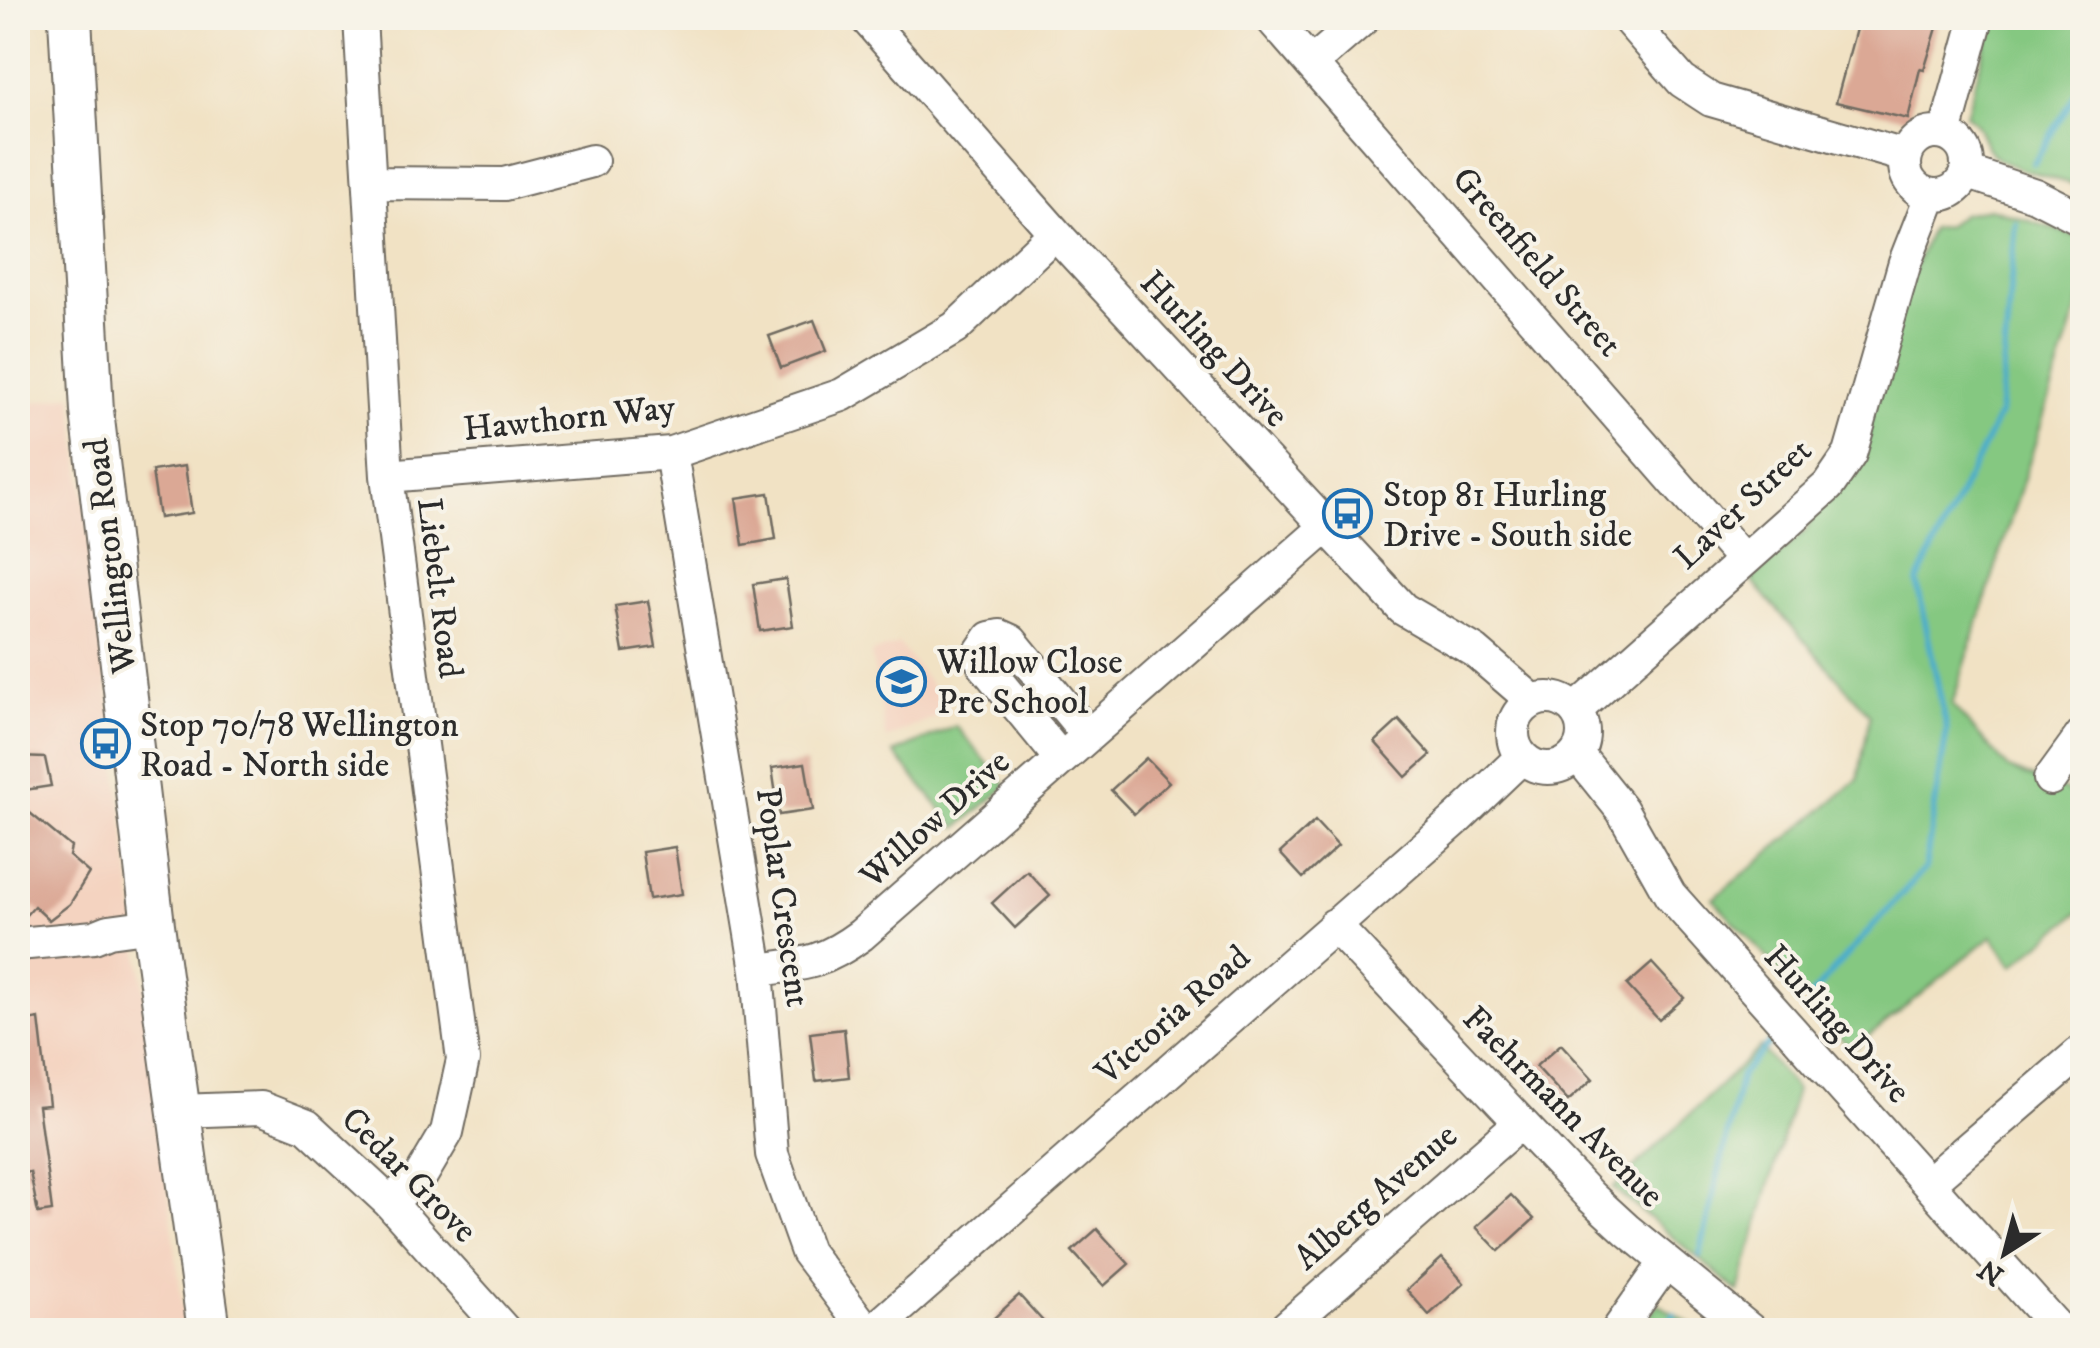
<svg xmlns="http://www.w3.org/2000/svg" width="2100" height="1348" font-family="'IM FELL DW Pica',serif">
<rect width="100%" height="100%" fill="#f7f3e8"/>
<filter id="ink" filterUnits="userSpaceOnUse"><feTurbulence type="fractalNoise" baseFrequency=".01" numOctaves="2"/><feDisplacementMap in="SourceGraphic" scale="20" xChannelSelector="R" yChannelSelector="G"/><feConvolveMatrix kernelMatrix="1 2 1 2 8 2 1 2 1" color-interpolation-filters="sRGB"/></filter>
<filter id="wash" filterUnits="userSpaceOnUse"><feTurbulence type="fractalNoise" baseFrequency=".0048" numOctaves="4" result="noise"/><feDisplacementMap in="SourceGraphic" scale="40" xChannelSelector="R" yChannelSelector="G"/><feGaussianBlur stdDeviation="2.25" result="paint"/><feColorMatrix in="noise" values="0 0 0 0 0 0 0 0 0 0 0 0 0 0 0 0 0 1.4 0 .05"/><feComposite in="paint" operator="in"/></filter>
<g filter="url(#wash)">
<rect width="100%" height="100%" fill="#f1e2c4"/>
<!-- built -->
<path fill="#f4d3c0" d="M 72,395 L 185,1330 L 18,1330 L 18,405 Z
M 899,644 L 950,710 L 886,739 L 871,653 Z"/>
<!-- green -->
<path fill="#85c881" stroke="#587a56" stroke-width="2.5" d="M 1993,18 L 2082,18 L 2082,187 C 2058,179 2019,171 1998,159 C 1981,148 1983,124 1966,115 Z
M 1990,208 L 2082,238 L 2082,295 L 1952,705 L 2009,769 L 2069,792 L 2082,785 L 2082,910 L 2013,966 L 1992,936 L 1852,1050 L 1713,899 L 1858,780 L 1870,715 L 1751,580 L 1806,530 L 1931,228 L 1947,226 L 1962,214 Z
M 956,726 L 1007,786 L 957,828 L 894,753 Z
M 1760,1047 L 1796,1090 L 1739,1292 L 1613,1188 Z
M 1658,1304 L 1701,1330 L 1638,1330 Z"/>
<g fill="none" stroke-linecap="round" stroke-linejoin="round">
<!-- stream -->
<path stroke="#4cadcb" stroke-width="6" d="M 2034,163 L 2082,83
M 1810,997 L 1925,868 L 1947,730 L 1917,582 L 1999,415 L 2016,223
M 1700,1255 L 1741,1075 L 1772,1040
M 1664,1330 L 1674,1315"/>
</g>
<g id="blocks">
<!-- building -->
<path fill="#dba895" d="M 1859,18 L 1940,18 L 1924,70 L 1920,69 L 1908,119 L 1836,102 Z
M 814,320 L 826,351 L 781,368 L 769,336 Z
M 185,466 L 192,513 L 159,518 L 152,471 Z
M 769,493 L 776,539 L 743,545 L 736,498 Z
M 786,579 L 793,626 L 760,631 L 753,584 Z
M 648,601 L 656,647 L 623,652 L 615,606 Z
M 1399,720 L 1431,755 L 1406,777 L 1375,742 Z
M 18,757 L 45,758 L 51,786 L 18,791 Z
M 1146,758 L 1169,782 L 1134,814 L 1111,790 Z
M 805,763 L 813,810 L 779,815 L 772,768 Z
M 18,803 L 71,847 L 69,856 L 89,873 L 70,904 L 49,920 L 34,906 L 18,924 Z
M 1315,821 L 1338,846 L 1303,878 L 1280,853 Z
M 675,847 L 682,894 L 649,899 L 642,852 Z
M 1027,871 L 1050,896 L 1015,928 L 992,903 Z
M 1652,963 L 1684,998 L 1659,1020 L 1627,985 Z
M 39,1019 L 49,1105 L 38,1106 L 52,1211 L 38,1213 L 30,1172 L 18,1174 L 18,1023 Z
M 844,1029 L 849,1077 L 816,1081 L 810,1033 Z
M 1561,1044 L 1593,1079 L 1568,1101 L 1536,1066 Z
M 1511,1195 L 1534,1219 L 1499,1251 L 1476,1227 Z
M 1097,1229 L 1129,1264 L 1104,1286 L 1072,1251 Z
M 1442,1258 L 1464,1283 L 1429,1315 L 1407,1290 Z
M 1019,1295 L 1051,1330 L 1006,1330 L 994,1318 Z"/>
</g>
</g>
<g filter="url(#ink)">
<use href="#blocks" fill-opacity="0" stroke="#706b61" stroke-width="2.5"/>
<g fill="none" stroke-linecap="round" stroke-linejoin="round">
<defs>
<path id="minor" d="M 360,18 L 387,476 L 463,1060 L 447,1132 L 421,1176 L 389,1202
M 866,18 L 1055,233 L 1403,609 L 1475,651 L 1533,701
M 1271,18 L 1743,560
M 1627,18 L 1682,81 L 1711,100 L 1905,156
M 1312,63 L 1364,18
M1905 164a31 31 0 1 1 62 0a31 31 0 1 1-62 0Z
M 1945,134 L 1977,18
M 1966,172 L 2035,195 L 2082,219
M 371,183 L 504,184 L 592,161
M 671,453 L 757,970 L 772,1154 L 807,1252 L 866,1330
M 387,476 L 671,453 L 842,395 L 955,328 L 1055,233
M1513 733a35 35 0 1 1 70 0a35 35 0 1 1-70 0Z
M 1576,710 L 1828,486 L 1850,454 L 1905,262 L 1931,196
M 1577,754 L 1622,810 L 1670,895 L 2059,1330
M 1061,759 L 983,664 L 981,651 L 990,638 L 1000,636 L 1011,641 L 1088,735
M 2050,779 L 2082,735
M 1334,925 L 1590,1196 L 1627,1230 L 1750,1330
M 18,944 L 94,937 L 109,931 L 153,925
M 757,970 C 804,964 822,964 861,935 L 1325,528
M 179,1111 L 261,1108 L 307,1126 L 389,1202 L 504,1330
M 1928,1183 L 2082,1051
M 874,1330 L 1459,817 L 1522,757
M 1283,1330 L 1520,1123
M 1618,1330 L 1666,1262"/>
<path id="major" d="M 70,18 L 92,411 L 153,925 L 209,1330"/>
</defs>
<!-- minor casing -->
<use href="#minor" stroke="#706b61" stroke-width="36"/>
<!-- major casing -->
<use href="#major" stroke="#706b61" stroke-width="46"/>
<!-- minor -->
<use href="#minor" stroke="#fff" stroke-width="32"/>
<!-- major -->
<use href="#major" stroke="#fff" stroke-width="42"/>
</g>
</g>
<!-- icons -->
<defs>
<symbol id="bus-ring" viewBox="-11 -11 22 22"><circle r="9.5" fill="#f7f3e8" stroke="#1f6fb2" stroke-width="1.5"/><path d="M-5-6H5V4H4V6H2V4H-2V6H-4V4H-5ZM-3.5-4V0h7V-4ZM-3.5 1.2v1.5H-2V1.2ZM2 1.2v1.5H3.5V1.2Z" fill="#1f6fb2"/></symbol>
<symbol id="school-ring" viewBox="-11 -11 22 22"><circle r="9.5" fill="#f7f3e8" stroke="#1f6fb2" stroke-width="1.5"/><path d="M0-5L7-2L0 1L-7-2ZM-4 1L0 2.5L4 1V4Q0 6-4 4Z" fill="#1f6fb2"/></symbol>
</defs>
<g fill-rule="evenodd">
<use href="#bus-ring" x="1320" y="486" width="55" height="55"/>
<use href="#school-ring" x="874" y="654" width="55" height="55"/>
<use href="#bus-ring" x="78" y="716" width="55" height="55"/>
</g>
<g text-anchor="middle" stroke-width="8" stroke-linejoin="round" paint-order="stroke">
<!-- street labels -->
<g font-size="35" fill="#2b2b2b" stroke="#f7f3e8">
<text transform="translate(1538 261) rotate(49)" y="12">Greenfield Street</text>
<text transform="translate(1215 348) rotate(47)" y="12">Hurling Drive</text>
<text transform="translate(569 417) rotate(-6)" y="12">Hawthorn Way</text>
<text transform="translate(1742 503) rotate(-43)" y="12">Laver Street</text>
<text transform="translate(109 556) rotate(-97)" y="12">Wellington Road</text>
<text transform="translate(441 588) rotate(83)" y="12">Liebelt Road</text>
<text transform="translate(934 818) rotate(-42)" y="12">Willow Drive</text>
<text transform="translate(784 897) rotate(82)" y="12">Poplar Crescent</text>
<text transform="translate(1172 1014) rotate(-41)" y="12">Victoria Road</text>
<text transform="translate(1838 1023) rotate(48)" y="12">Hurling Drive</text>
<text transform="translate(1564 1106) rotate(45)" y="12">Faehrmann Avenue</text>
<text transform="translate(410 1174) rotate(45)" y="12">Cedar Grove</text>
<text transform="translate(1375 1196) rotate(-41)" y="12">Alberg Avenue</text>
</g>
<!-- poi labels -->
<g font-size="35" fill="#2b2b2b" stroke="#f7f3e8" text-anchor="start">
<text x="1383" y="506">Stop 81 Hurling<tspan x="1383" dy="40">Drive - South side</tspan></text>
<text x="937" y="673">Willow Close<tspan x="937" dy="40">Pre School</tspan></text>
<text x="140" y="736">Stop 70/78 Wellington<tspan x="140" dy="40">Road - North side</tspan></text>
</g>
</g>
<!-- margin -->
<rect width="2100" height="1348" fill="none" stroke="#f7f3e8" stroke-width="60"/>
<!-- north arrow -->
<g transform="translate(2005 1253) rotate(216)" stroke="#f7f3e8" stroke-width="8" paint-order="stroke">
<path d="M0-8L18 38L0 25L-18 38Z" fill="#2b2b2b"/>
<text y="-15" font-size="28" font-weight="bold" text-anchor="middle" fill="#2b2b2b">N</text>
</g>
</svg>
